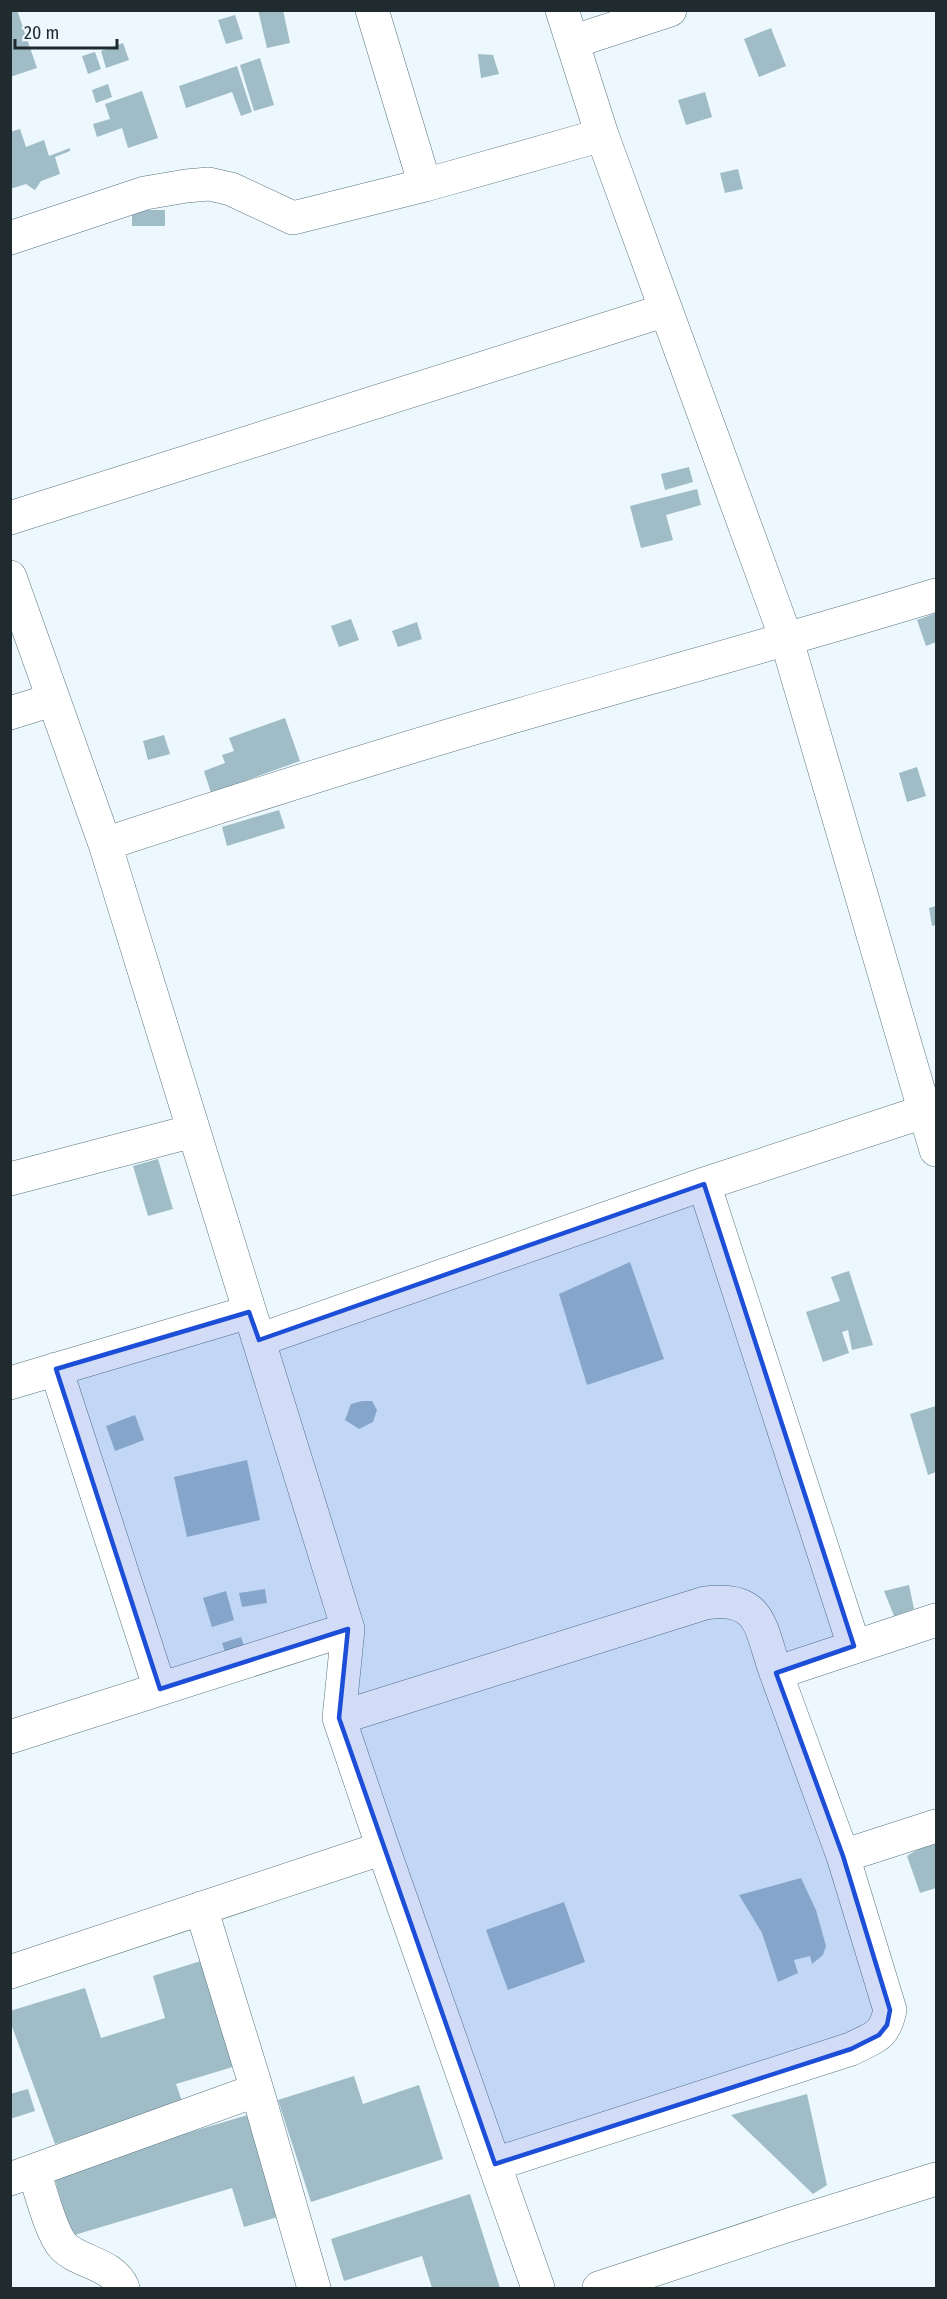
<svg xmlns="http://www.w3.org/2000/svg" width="947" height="2299" font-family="'Fira Sans Condensed',sans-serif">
<rect width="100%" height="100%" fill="#ecf8fd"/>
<!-- building -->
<path fill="#9fbcc7" d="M 10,10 L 17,10 L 37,68 L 10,77 Z
M 258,10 L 283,10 L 290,43 L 267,48 Z
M 235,15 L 243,39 L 226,44 L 218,20 Z
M 771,28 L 786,66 L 759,77 L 744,39 Z
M 123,43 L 129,60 L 106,68 L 101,51 Z
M 95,52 L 101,69 L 88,74 L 82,56 Z
M 478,54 L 493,55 L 499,74 L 481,78 Z
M 260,58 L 274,105 L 254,111 L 240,65 Z
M 237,66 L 252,112 L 241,116 L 232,92 L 186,108 L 179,86 Z
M 108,84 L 112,97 L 96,103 L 92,90 Z
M 142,91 L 158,138 L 128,148 L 122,128 L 97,137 L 93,124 L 110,119 L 105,104 Z
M 705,92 L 712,117 L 686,125 L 678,100 Z
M 20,129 L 26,147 L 44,140 L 49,156 L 70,148 L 70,151 L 55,157 L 60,174 L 41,181 L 35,190 L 26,184 L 10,189 L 10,132 Z
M 738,169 L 743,189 L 725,193 L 720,173 Z
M 132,210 L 165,210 L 165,226 L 132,226 Z
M 689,467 L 693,482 L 665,490 L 661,474 Z
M 697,489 L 701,505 L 666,515 L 673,540 L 641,548 L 630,506 Z
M 936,613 L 936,642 L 926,646 L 917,620 Z
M 351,619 L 359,640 L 339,647 L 331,626 Z
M 417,622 L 422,639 L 398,647 L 392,631 Z
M 285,718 L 300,761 L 211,793 L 204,771 L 225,763 L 222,755 L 234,751 L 229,738 Z
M 164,735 L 170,754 L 148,760 L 143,741 Z
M 917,767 L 926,796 L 907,802 L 899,773 Z
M 279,810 L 285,828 L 227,846 L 222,827 Z
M 936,906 L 936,925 L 932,926 L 929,908 Z
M 158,1159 L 173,1209 L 148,1216 L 133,1166 Z
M 630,1262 L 664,1359 L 587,1385 L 559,1294 Z
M 849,1271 L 873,1345 L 852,1350 L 848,1330 L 842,1332 L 849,1353 L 823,1362 L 806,1312 L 840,1301 L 831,1277 Z
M 362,1401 L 372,1401 L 377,1410 L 373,1422 L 359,1429 L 345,1420 L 351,1404 Z
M 936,1406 L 936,1472 L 928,1475 L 910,1414 Z
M 135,1415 L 144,1440 L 115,1451 L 106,1426 Z
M 247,1460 L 260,1520 L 187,1537 L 174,1477 Z
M 909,1585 L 914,1609 L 894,1616 L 884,1591 Z
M 265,1589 L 267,1603 L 242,1607 L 239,1593 Z
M 226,1591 L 234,1620 L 212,1627 L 203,1598 Z
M 241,1637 L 246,1651 L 227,1658 L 222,1643 Z
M 936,1838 L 936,1888 L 920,1893 L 907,1856 Z
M 801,1878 L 816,1910 L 826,1946 L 823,1955 L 812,1964 L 810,1956 L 794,1960 L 798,1973 L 778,1982 L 762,1933 L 739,1895 Z
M 564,1902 L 585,1962 L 508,1990 L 486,1930 Z
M 204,1960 L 236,2066 L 176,2084 L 183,2104 L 55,2144 L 10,2021 L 10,2011 L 85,1988 L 101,2038 L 165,2018 L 153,1976 Z
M 354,2076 L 363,2104 L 419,2085 L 443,2159 L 311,2202 L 278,2100 Z
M 28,2089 L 35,2111 L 10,2119 L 10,2094 Z
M 807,2094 L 827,2185 L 813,2194 L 731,2115 Z
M 258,2112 L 288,2214 L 244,2227 L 232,2188 L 71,2236 L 53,2173 Z
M 470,2194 L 500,2288 L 432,2288 L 422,2256 L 344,2281 L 331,2239 Z"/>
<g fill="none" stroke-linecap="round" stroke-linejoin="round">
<defs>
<path id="street" d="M 372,10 L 425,185
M 562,10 L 602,135 L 787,641 L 936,1150
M 572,42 L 670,10
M 10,238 L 145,193 L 186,186 L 209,184 L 231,189 L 293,218 L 425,185 L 602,135
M 10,518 L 666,310
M 10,577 L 105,844 L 348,1629 L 339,1718 L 383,1848 L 538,2288
M 10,713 L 52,700
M 105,844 C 242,799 380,755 519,715 C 659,675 798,637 936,595
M 10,1179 L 193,1131
M 704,1184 L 854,1646
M 259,1340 L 704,1184 L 926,1111
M 56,1369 L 160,1689
M 10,1383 L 249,1312
M 776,1673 L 843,1856 L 936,1826
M 339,1718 L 705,1603 C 763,1595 760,1629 776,1673 L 936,1620
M 10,1737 L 348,1629
M 201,1908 L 257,2090 L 314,2288
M 10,1972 L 383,1848
M 495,2164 L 851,2049 C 874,2037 884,2038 890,2010 L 843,1856
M 34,2171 C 40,2189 51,2233 63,2246 C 79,2263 113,2263 123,2288
M 10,2179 L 257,2090
M 599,2288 L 792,2224 L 936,2179"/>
</defs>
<!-- street casing -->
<use href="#street" stroke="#5a7580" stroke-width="34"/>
<!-- street -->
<use href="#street" stroke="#fff" stroke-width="33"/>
</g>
<!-- marked area -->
<path fill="#1d4ed8" fill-opacity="0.2" stroke="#1d4ed8" stroke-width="4.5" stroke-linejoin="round" d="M 704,1184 L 854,1646 L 776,1673 L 843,1856 L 890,2010 L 887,2025 L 879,2035 L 851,2049 L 495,2164 L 339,1718 L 348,1629 L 160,1689 L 56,1369 L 249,1312 L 259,1340 Z"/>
<!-- border -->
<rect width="947" height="2299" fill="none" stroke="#202b30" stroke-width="24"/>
<!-- scale -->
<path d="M15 39v9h102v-9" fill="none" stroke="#202b30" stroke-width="3"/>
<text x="24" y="39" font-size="18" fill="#202b30" stroke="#ecf8fd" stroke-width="4.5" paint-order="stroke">20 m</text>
</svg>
